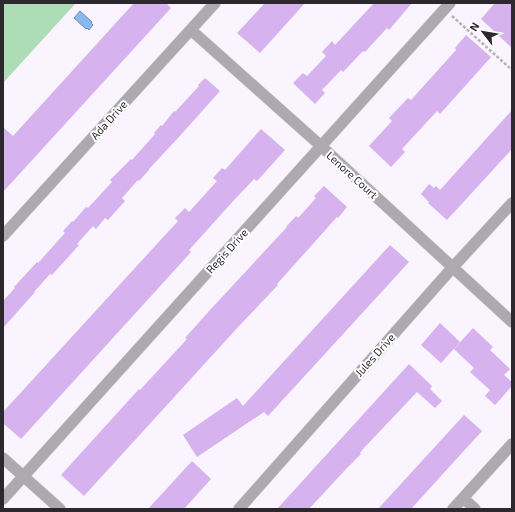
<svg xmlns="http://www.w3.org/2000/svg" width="515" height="512" font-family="'Exo 2',sans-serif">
<rect width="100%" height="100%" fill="#f9f4fe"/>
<!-- green -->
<path fill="#adddb6" d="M 3,3 L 76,3 L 3,83 Z"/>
<!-- water -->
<path fill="#89baef" stroke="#6d8eb5" d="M 80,11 L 92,22 L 91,23 L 93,25 L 89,30 L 87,28 L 86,29 L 74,18 Z"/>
<!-- building -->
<path fill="#d6b2ee" d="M 134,3 L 166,3 L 171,8 L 3,192 L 3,127 L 13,136 Z
M 265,3 L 305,3 L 260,53 L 237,33 Z
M 374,3 L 412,3 L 389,30 L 387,28 L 365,52 L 363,51 L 343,72 L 341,70 L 322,90 L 325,93 L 315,104 L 293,83 L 303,73 L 307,76 L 326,56 L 322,52 L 332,41 L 335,45 Z
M 495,3 L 512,3 L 512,48 L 481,19 Z
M 466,35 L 491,57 L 440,114 L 437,111 L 402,149 L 405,152 L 391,167 L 369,146 L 392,121 L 389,118 L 408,98 L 411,100 L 456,50 L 455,48 Z
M 205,78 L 220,91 L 178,138 L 149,169 L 149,170 L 139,181 L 138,180 L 122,198 L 125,201 L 108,220 L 105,218 L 96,229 L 93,226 L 77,244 L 79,245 L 52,275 L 50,274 L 34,292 L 35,292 L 3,328 L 3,301 L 15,288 L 14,287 L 37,262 L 38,263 L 65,233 L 63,231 L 72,221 L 73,222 L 86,207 L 88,208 L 112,182 L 110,180 L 131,159 L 132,160 L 155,134 L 154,133 L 161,125 L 162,126 L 174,111 L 175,112 L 199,86 L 198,85 Z
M 512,110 L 512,149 L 447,220 L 428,203 L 429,202 L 421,194 L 429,184 L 434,188 L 436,186 L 440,190 Z
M 261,129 L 285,150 L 257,181 L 254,179 L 235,199 L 189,250 L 191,252 L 172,273 L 21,439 L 3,423 L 3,412 L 178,221 L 175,218 L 185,208 L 189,212 L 217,181 L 213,178 L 222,168 L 225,170 Z
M 324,186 L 347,207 L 338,218 L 337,217 L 277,284 L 278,285 L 239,326 L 84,496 L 61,475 L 139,389 L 140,390 L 187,339 L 185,338 L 210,310 L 287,227 L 286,227 L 296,216 L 298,218 L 316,198 L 314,196 Z
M 390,245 L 409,262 L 268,416 L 264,412 L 197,457 L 183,435 L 237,398 L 243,406 Z
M 440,323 L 460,342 L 441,363 L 421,345 Z
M 473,328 L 493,347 L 490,350 L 510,369 L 504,375 L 512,382 L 512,386 L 495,405 L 485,396 L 490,390 L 470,372 L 474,368 L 454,349 Z
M 409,364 L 432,386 L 430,389 L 442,401 L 435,408 L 417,392 L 363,449 L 360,453 L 361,454 L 346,469 L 309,509 L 277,509 Z
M 464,415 L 482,431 L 461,454 L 411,509 L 378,509 Z
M 192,461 L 211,479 L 184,509 L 148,509 Z"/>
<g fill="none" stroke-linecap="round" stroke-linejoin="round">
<defs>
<path id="minor" d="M 191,30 L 321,146 L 512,322
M 3,236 L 215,3
M 3,458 L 60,509
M 463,498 L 475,509
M 3,499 L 450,3
M 239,509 L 453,267 L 512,203
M 453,509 L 512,444"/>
</defs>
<!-- minor casing -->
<use href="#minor" stroke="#d4cfd8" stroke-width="12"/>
<!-- path -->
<path stroke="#b5b1b9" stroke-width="2.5" stroke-dasharray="3 2" stroke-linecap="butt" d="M 452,16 L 512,70"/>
<!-- minor -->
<use href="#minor" stroke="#acaaaf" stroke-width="11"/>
</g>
<g text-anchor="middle" stroke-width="4" stroke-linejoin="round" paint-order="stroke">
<!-- street labels -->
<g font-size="11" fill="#2b292d" stroke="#fff">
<text transform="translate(109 120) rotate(-48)" y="4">Ada Drive</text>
<text transform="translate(352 175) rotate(42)" y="4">Lenore Court</text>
<text transform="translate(227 251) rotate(-48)" y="4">Regis Drive</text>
<text transform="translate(375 355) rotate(-48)" y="4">Jules Drive</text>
</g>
</g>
<!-- border -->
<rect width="515" height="512" fill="none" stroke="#2b292d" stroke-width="8"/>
<!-- north arrow -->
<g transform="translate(483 32) rotate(301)" stroke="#ffffff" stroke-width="3" paint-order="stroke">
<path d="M0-3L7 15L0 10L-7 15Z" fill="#2b292d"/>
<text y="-6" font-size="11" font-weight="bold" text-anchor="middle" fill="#2b292d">N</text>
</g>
</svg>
